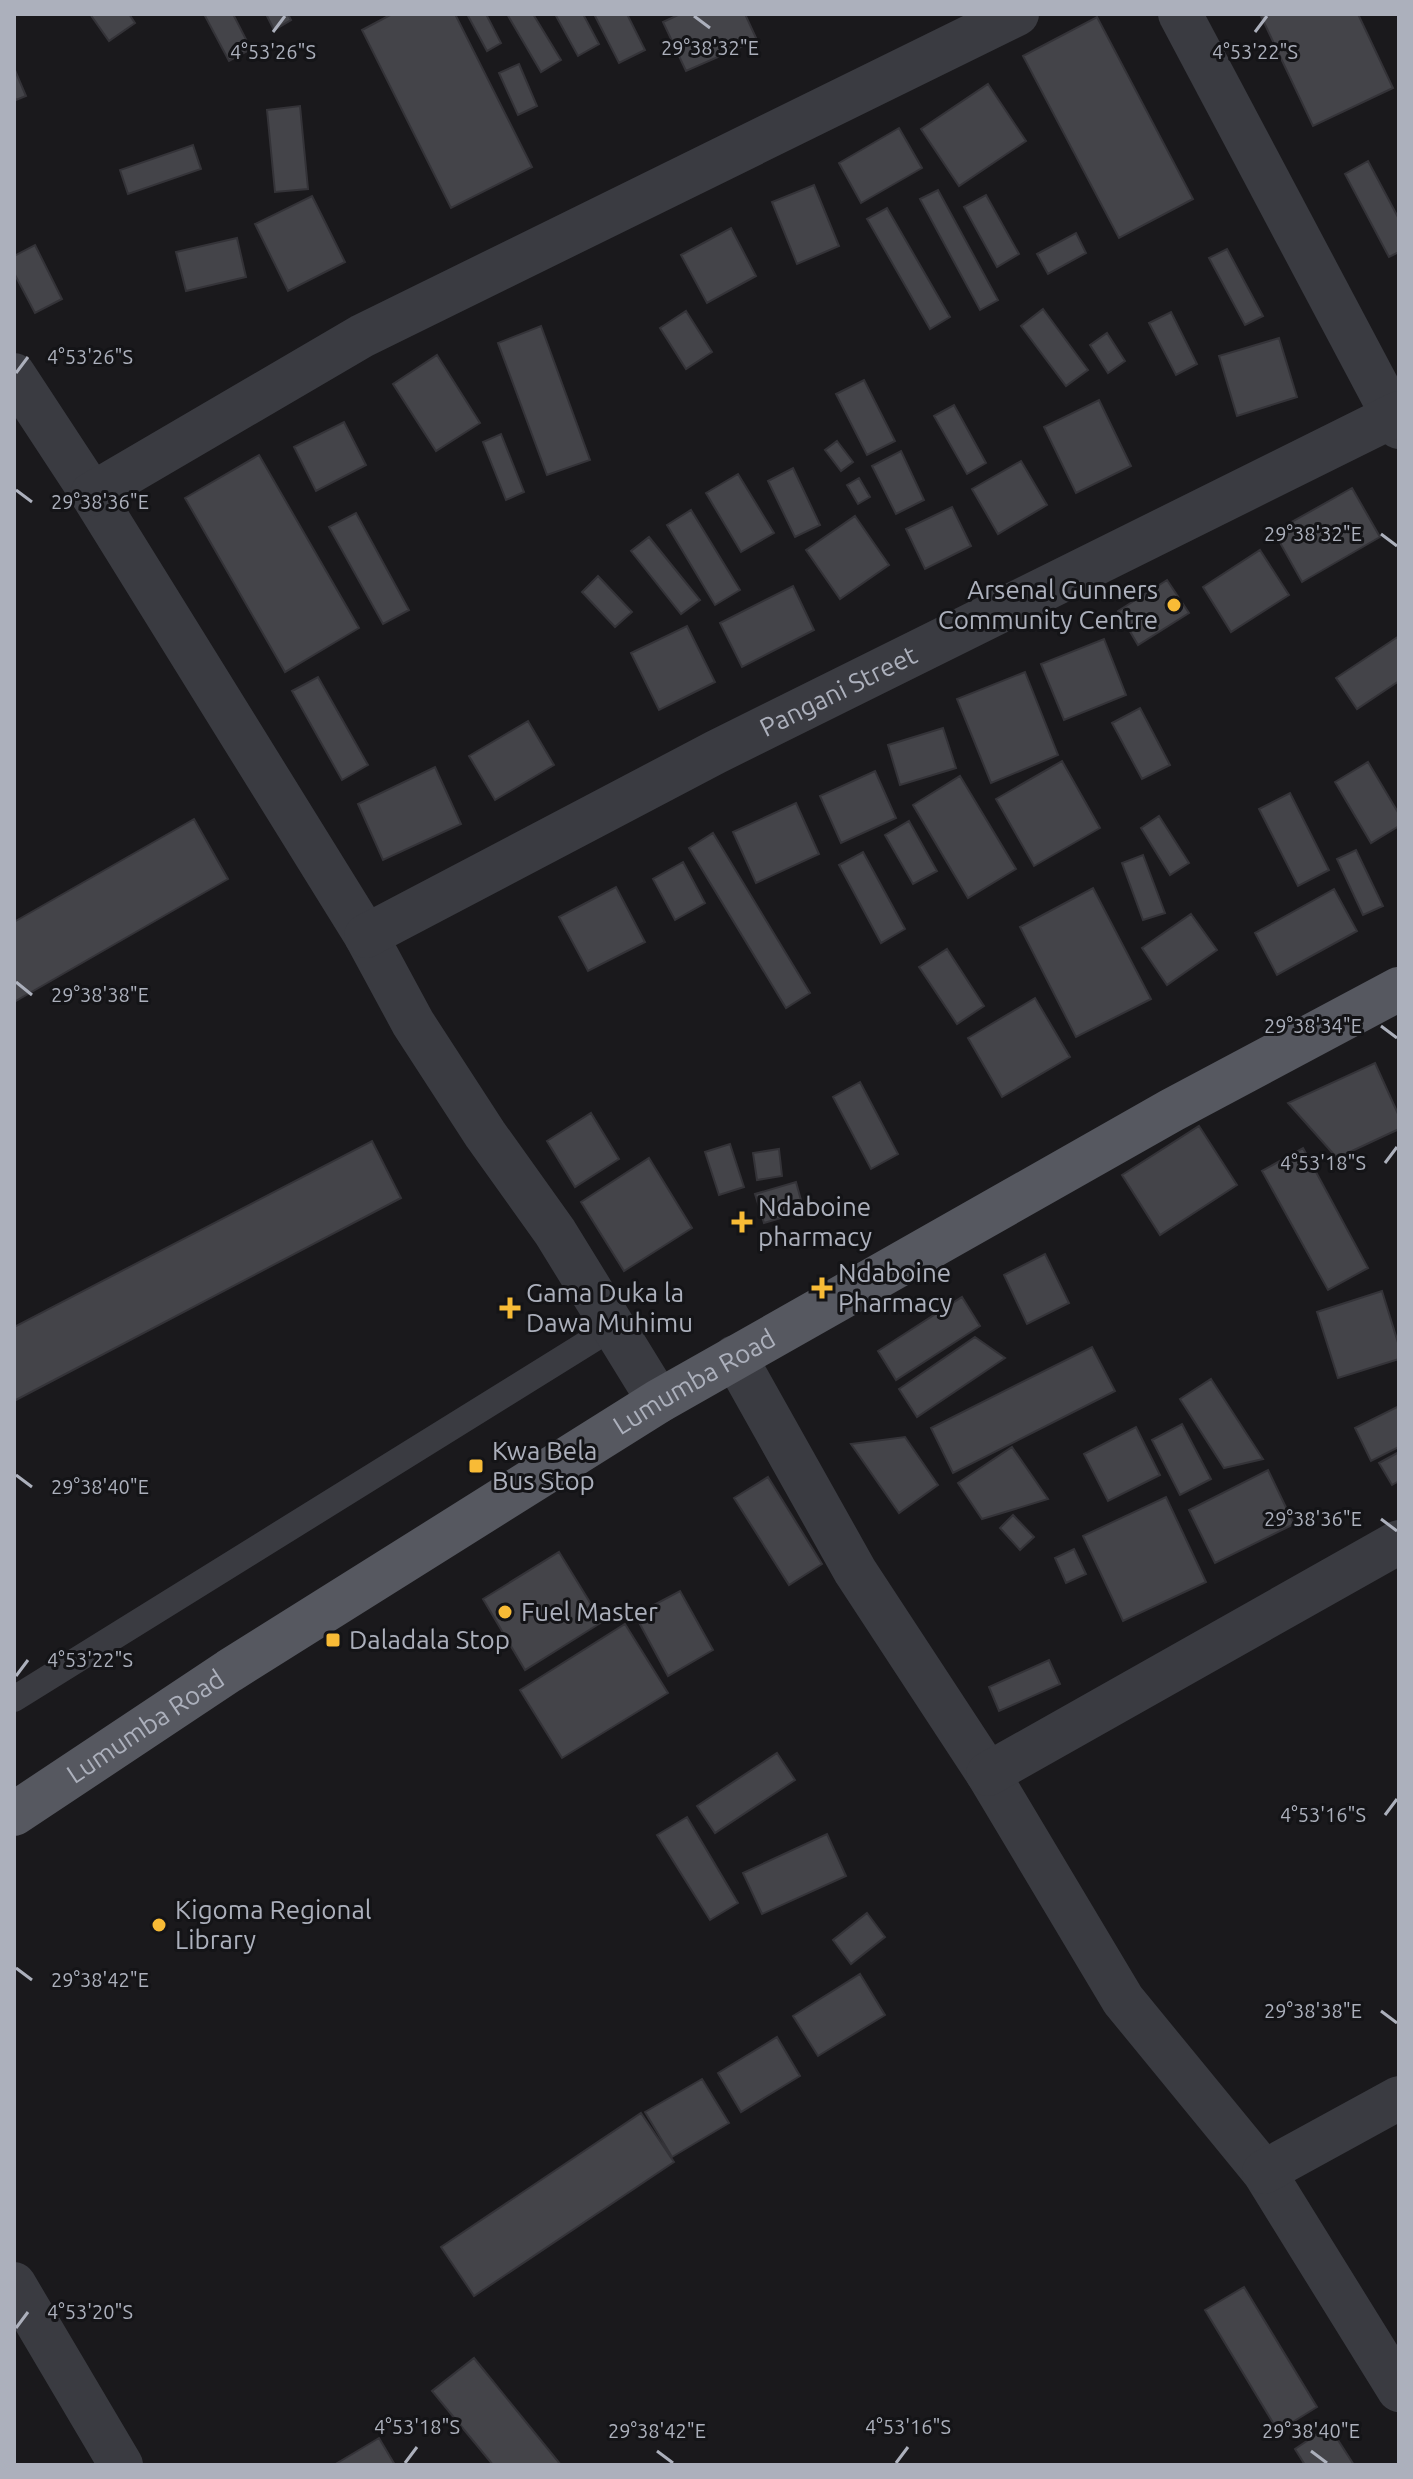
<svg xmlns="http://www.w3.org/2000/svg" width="1413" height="2479" font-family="Ubuntu,sans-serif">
<rect width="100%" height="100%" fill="#1a191c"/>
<!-- building -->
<path fill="#444449" stroke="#343338" stroke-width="2" d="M 90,14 L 129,14 L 135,23 L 109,41 Z
M 204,14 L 233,14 L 251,49 L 229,61 Z
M 266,14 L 288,14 L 291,20 L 274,30 Z
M 392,14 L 455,14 L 532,167 L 451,208 L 362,30 Z
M 467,14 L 486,14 L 501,43 L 487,51 Z
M 507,14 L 533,14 L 561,60 L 541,72 Z
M 555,14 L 583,14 L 599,44 L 578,56 Z
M 594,14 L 627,14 L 645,50 L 619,63 Z
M 680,14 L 745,14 L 757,40 L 686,71 L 663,22 Z
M 1260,14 L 1358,14 L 1393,88 L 1313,126 Z
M 1097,17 L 1193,199 L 1119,238 L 1023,56 Z
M 519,64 L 537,106 L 518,115 L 499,73 Z
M 14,68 L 26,96 L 16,100 L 14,96 Z
M 988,84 L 1026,141 L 959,186 L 921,129 Z
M 300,106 L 308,189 L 275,192 L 267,110 Z
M 899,128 L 922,168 L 861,203 L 839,163 Z
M 193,145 L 201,169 L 128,194 L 120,170 Z
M 1368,161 L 1399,219 L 1399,252 L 1389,257 L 1345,174 Z
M 814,185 L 839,246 L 797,264 L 772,202 Z
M 938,190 L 998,300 L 980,310 L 920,199 Z
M 986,195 L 1019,254 L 997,267 L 964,207 Z
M 312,196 L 345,262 L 288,291 L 255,224 Z
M 887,208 L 950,317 L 930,329 L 867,219 Z
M 731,228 L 756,276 L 707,303 L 681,255 Z
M 1076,233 L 1086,253 L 1048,274 L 1037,254 Z
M 237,238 L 246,277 L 186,291 L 176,252 Z
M 35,245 L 62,299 L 35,313 L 14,273 L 14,256 Z
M 1227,249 L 1263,316 L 1245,325 L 1209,258 Z
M 1043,309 L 1088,370 L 1066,386 L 1021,326 Z
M 686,311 L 712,352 L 686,369 L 660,328 Z
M 1171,312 L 1197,364 L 1176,375 L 1149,323 Z
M 541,326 L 590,460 L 547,475 L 498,343 Z
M 1107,333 L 1125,361 L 1108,373 L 1090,345 Z
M 1279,338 L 1297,397 L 1237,416 L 1219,356 Z
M 437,355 L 480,423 L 436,451 L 393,384 Z
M 864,380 L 895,441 L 867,455 L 836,394 Z
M 1099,400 L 1131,466 L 1076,493 L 1044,427 Z
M 954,405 L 986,463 L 967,474 L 934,416 Z
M 344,422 L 366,465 L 316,491 L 294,447 Z
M 501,434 L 524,492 L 506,500 L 483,442 Z
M 837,441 L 853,462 L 841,471 L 825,450 Z
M 901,451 L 924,500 L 896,514 L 872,466 Z
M 259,455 L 359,628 L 285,672 L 185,498 Z
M 1021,461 L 1047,505 L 998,534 L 972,489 Z
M 793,468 L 820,525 L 795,537 L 768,481 Z
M 738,474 L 774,533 L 741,552 L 706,493 Z
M 859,478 L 870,497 L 858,504 L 847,485 Z
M 1352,488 L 1380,537 L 1302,582 L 1274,532 Z
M 952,507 L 971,546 L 925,569 L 906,529 Z
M 691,510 L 740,590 L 715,605 L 667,525 Z
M 356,513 L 409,610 L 383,624 L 329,527 Z
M 855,516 L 889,565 L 840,599 L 806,550 Z
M 649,537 L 700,600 L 681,614 L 631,551 Z
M 1260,550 L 1289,595 L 1231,632 L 1203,587 Z
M 598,576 L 632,612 L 615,627 L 582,592 Z
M 1167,580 L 1189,613 L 1138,645 L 1118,611 Z
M 793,586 L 814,630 L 742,667 L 720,623 Z
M 687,626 L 715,682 L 659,710 L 631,653 Z
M 1399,636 L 1399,681 L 1357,709 L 1336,678 Z
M 1104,639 L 1126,695 L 1064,720 L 1041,664 Z
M 1025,672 L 1058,755 L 991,783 L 957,699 Z
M 318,677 L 368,765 L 342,780 L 292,691 Z
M 1140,708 L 1170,765 L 1142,779 L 1112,723 Z
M 528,721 L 554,765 L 495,800 L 469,756 Z
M 943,728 L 956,768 L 900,785 L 888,745 Z
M 1062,761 L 1100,828 L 1034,866 L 996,799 Z
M 1368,762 L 1399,814 L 1399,826 L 1371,843 L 1335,782 Z
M 435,767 L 461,824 L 383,860 L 358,804 Z
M 875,771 L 896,818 L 841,843 L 820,796 Z
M 960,776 L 1016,869 L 968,898 L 913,805 Z
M 1290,793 L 1329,870 L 1298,886 L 1259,809 Z
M 796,803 L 819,854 L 756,883 L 733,832 Z
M 1159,816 L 1189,863 L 1170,875 L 1141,828 Z
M 194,819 L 228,879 L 14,1002 L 14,922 Z
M 909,821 L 937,871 L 913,884 L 885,835 Z
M 713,833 L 810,993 L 786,1008 L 689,848 Z
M 1356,850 L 1383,906 L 1363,915 L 1337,859 Z
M 863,852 L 905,929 L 881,943 L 839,865 Z
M 1143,855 L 1165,913 L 1143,920 L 1122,863 Z
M 683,862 L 705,903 L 675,920 L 653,879 Z
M 616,887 L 645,942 L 588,971 L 559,917 Z
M 1093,888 L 1151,999 L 1076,1037 L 1020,927 Z
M 1334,889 L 1357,931 L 1277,975 L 1255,933 Z
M 1191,914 L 1217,950 L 1167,985 L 1142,948 Z
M 947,949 L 984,1006 L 957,1024 L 919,967 Z
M 1035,998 L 1070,1057 L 1002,1097 L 968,1038 Z
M 1375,1063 L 1399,1116 L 1399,1129 L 1337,1158 L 1288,1103 Z
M 860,1082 L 898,1154 L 871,1169 L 833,1097 Z
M 591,1113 L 619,1159 L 575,1187 L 547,1141 Z
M 1199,1126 L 1237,1185 L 1160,1235 L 1122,1175 Z
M 372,1141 L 401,1198 L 14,1401 L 14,1327 Z
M 730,1144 L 744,1187 L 719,1195 L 705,1152 Z
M 1303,1148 L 1368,1268 L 1328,1290 L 1262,1171 Z
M 779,1149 L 782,1176 L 757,1180 L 753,1153 Z
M 649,1158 L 692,1228 L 624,1271 L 581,1202 Z
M 796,1182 L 804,1211 L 764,1223 L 755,1194 Z
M 1045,1254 L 1069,1303 L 1027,1324 L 1004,1275 Z
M 1382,1291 L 1399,1346 L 1399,1359 L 1338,1378 L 1317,1312 Z
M 962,1297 L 980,1326 L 896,1380 L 878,1351 Z
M 975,1337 L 1005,1358 L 917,1417 L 899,1389 Z
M 1092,1347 L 1115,1391 L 953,1473 L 931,1428 Z
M 1211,1379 L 1263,1459 L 1224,1468 L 1180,1399 Z
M 1399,1406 L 1399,1447 L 1371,1461 L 1355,1428 Z
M 1182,1424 L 1211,1479 L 1180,1495 L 1152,1440 Z
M 1136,1427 L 1160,1475 L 1108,1501 L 1084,1454 Z
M 905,1437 L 938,1485 L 899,1513 L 851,1444 Z
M 1012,1447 L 1048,1499 L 982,1519 L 958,1483 Z
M 1399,1452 L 1399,1481 L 1392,1485 L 1379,1463 Z
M 1268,1470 L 1294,1524 L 1215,1563 L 1189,1510 Z
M 768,1477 L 822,1564 L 789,1585 L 734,1498 Z
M 1166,1497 L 1206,1582 L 1123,1621 L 1083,1536 Z
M 1013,1515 L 1034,1537 L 1020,1550 L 1000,1528 Z
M 1074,1549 L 1086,1574 L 1066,1583 L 1055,1558 Z
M 559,1552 L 602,1622 L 525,1670 L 483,1599 Z
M 680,1591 L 713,1650 L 668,1676 L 635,1615 Z
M 625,1624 L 668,1693 L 562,1758 L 520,1690 Z
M 1049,1660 L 1060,1684 L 999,1711 L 989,1687 Z
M 777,1753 L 795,1780 L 715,1833 L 697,1806 Z
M 687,1817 L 738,1903 L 710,1920 L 657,1835 Z
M 827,1834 L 846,1876 L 762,1914 L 743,1873 Z
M 867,1913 L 885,1937 L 851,1964 L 833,1940 Z
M 860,1974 L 885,2015 L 818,2056 L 793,2016 Z
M 777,2037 L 800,2076 L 741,2112 L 718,2073 Z
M 702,2079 L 729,2123 L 672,2157 L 645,2112 Z
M 641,2113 L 674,2162 L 474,2296 L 441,2247 Z
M 1244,2287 L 1317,2407 L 1278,2431 L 1205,2310 Z
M 474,2358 L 561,2465 L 493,2465 L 432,2391 Z
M 1329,2426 L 1354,2465 L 1305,2465 L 1295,2449 Z
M 379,2438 L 395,2465 L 334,2465 Z"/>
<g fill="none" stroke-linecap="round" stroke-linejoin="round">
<!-- lane -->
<path stroke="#3a3b41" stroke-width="26" d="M 14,1699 L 613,1327"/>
<!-- street -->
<g stroke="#3a3b41" stroke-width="44">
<path d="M 1180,14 L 1399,427"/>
<path d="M 14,375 L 92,494 L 366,936 L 413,1023 L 485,1134 L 555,1232 L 659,1401"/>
<path d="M 92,494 L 362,336 L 1017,14"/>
<path id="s1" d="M 366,936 L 716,752 L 1399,413"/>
<path d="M 735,1357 L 855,1571 L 988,1774 L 1123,2000 L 1264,2172 L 1399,2390"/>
<path d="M 988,1774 L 1399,1542"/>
<path d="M 1264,2172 L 1399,2098"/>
<path d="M 14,2284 L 121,2465"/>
</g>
<!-- primary -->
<path stroke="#565860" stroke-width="44" id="s2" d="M 14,1814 L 229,1671 L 659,1401 L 1172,1110 L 1399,989"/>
</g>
<!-- ticks -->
<path fill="none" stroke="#acb0bc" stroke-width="3" d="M 694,16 L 710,28M 273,32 L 285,16M 1255,32 L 1267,16M 16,373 L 28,357M 16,490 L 32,502M 1381,534 L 1397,546M 16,982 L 32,995M 1381,1026 L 1397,1038M 1385,1163 L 1397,1147M 16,1475 L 32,1487M 1381,1519 L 1397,1531M 16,1676 L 28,1660M 1385,1815 L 1397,1799M 16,1968 L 32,1980M 1381,2011 L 1397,2023M 16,2328 L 28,2312M 657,2451 L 673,2463M 1311,2451 L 1327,2463M 405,2463 L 417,2447M 896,2463 L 908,2447"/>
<!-- markers -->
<g fill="#f8bb36" stroke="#141417" stroke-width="3">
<circle cx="1174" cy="605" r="8"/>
<path d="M738 1210h8v8h8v8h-8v8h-8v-8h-8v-8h8z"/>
<path d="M818 1276h8v8h8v8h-8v8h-8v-8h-8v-8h8z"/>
<path d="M506 1296h8v8h8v8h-8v8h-8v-8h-8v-8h8z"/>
<rect x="468" y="1458" width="16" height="16" rx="4"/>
<circle cx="505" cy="1612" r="8"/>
<rect x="325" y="1632" width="16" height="16" rx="4"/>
<circle cx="159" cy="1925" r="8"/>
</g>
<g text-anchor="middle" stroke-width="6" stroke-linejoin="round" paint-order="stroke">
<!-- poi labels -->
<g font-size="26" fill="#acb0bc" stroke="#141417" text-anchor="start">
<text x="1158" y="599" text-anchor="end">Arsenal Gunners<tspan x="1158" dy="30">Community Centre</tspan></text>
<text x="758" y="1216">Ndaboine<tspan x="758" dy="30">pharmacy</tspan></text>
<text x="838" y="1282">Ndaboine<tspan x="838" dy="30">Pharmacy</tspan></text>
<text x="526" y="1302">Gama Duka la<tspan x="526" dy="30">Dawa Muhimu</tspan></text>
<text x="492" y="1460">Kwa Bela<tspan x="492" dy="30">Bus Stop</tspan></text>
<text x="521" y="1621">Fuel Master</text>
<text x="349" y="1649">Daladala Stop</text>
<text x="175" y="1919">Kigoma Regional<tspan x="175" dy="30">Library</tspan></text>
</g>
<!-- street labels -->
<g font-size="26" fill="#acb0bc" stroke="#141417">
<text dy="9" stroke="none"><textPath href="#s1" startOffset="532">Pangani Street</textPath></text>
<text dy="9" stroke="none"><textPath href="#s2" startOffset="806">Lumumba Road</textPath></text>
<text dy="9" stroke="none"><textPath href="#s2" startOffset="158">Lumumba Road</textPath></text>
</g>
</g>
<g font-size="20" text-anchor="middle" fill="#acb0bc" stroke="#141417" stroke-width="6" stroke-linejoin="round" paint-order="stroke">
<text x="710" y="55">29°38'32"E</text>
<text x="273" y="59">4°53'26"S</text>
<text x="1255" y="59">4°53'22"S</text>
<text x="90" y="364">4°53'26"S</text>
<text x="100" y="509">29°38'36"E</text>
<text x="1313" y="541">29°38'32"E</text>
<text x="100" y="1002">29°38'38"E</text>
<text x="1313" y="1033">29°38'34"E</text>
<text x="1323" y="1170">4°53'18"S</text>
<text x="100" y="1494">29°38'40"E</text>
<text x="1313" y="1526">29°38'36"E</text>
<text x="90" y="1667">4°53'22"S</text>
<text x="1323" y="1822">4°53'16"S</text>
<text x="100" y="1987">29°38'42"E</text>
<text x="1313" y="2018">29°38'38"E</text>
<text x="90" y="2319">4°53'20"S</text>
<text x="417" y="2434">4°53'18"S</text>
<text x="908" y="2434">4°53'16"S</text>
<text x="657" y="2438">29°38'42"E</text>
<text x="1311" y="2438">29°38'40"E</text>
</g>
<!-- border -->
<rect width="1413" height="2479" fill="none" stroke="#acb0bc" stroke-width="32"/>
</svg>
